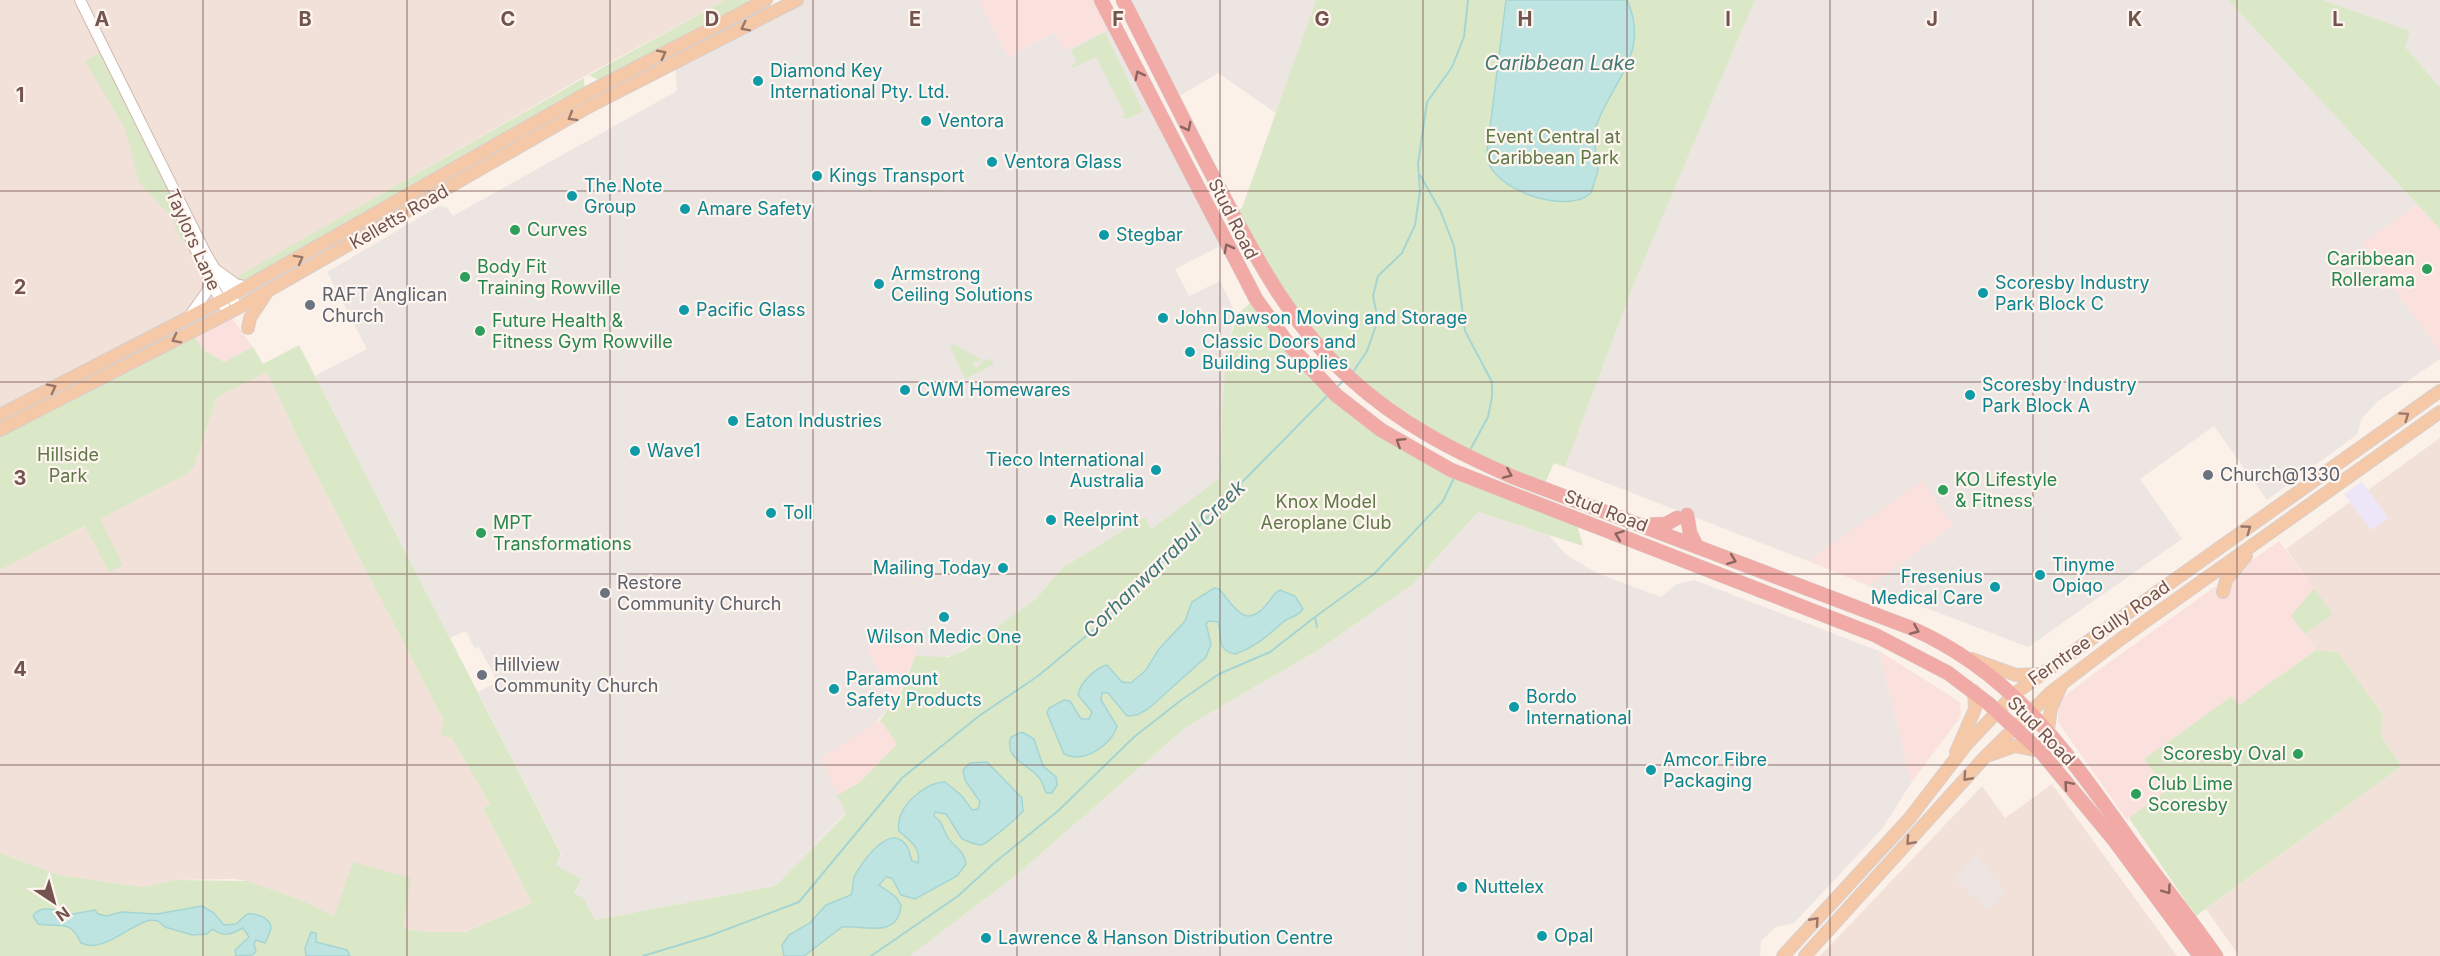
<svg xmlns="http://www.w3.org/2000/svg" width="2440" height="956" font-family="Inter,sans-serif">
<rect width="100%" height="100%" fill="#fbf1e9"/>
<!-- residential -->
<path fill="#f2e1d8" d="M 0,0 L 725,0 L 594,71 L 243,274 L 197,302 L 188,318 L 0,415 Z
M 267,372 L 303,449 L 444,721 L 441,734 L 452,739 L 490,804 L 483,808 L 532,903 L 464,932 L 426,932 L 335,916 L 247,881 L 234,879 L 175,880 L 142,887 L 59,875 L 0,853 L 0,570 L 185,475 L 194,467 L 217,397 Z
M 2440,438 L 2440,956 L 2239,956 L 2206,909 L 2402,766 L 2381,736 L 2383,715 L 2338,652 L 2316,650 L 2305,634 L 2309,581 L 2286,549 L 2350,502 L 2371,530 L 2388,518 L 2368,490 Z
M 2052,784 L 2177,956 L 1820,956 L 1982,786 L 2005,818 Z"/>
<!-- commercial -->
<path fill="#fae1de" d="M 978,0 L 1101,0 L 1114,26 L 1065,52 L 1055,33 L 1008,57 Z
M 2417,204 L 2440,229 L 2440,353 L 2362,243 Z
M 228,313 L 253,347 L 224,362 L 202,349 L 192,331 Z
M 1922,479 L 1954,526 L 1869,586 L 1808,561 Z
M 2279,541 L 2333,614 L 2305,634 L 2316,650 L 2239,705 L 2232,696 L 2144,759 L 2167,790 L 2127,820 L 2058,722 L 2058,706 L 2066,695 L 2100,669 Z
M 913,626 L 915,656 L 895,702 L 867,649 Z
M 1879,651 L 1960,702 L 1961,716 L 1911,783 Z
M 880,720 L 897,744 L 859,783 L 837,795 L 820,758 Z"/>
<!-- industrial -->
<path fill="#ece5e2" d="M 797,0 L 978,0 L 1008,57 L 1055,33 L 1065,51 L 1114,26 L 1226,243 L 1175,269 L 1189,296 L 1220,281 L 1234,310 L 1221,425 L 1220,478 L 1151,529 L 1145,517 L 1062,568 L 1036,599 L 1022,610 L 956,654 L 940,658 L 915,656 L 913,626 L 867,649 L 895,702 L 873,725 L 820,758 L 846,813 L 775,886 L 595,920 L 583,897 L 574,895 L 581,879 L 555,865 L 562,855 L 478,692 L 497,682 L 491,669 L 479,647 L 475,649 L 466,631 L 450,638 L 315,376 L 367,349 L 327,272 L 439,206 L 446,207 L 453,216 L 677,91 L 675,62 Z
M 1123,0 L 1316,0 L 1276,113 L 1218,73 L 1173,100 Z
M 1755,0 L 2228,0 L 2417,204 L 2362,243 L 2440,353 L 2440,359 L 2377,402 L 2361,419 L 2358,434 L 2267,500 L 2214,426 L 2140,479 L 2182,539 L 2028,647 L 1869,586 L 1954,526 L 1922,480 L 1808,561 L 1565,467 L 1635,281 Z
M 2323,0 L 2440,0 L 2440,87 L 2404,46 L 2410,31 Z
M 1478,512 L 1549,535 L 1566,555 L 1597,573 L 1661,597 L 1675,585 L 1694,580 L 1879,651 L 1911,783 L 1882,829 L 1794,923 L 1776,927 L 1761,941 L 1760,956 L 910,956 L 1014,877 L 1186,727 L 1318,650 L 1412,585 Z
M 1977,853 L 2004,891 L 2003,895 L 1988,910 L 1954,878 Z"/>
<!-- education -->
<path fill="#ede5f8" d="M 2362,482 L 2388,518 L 2371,530 L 2344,494 Z"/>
<!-- green -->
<path fill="#dbe8c8" d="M 725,0 L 766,0 L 600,81 L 589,75 Z
M 1316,0 L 1755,0 L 1635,281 L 1565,467 L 1554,463 L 1543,488 L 1428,436 L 1326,355 L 1232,213 L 1242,208 Z
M 2228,0 L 2323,0 L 2410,31 L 2405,47 L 2440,87 L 2440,229 Z
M 1105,32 L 1143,111 L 1128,119 L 1121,117 L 1125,114 L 1096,57 L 1073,68 L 1072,65 L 1077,62 L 1071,50 Z
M 100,53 L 161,165 L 190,238 L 182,242 L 171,217 L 139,182 L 125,129 L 85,61 Z
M 584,78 L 585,94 L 248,287 L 231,280 Z
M 1256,299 L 1316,377 L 1406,446 L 1575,518 L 1583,546 L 1478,512 L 1412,585 L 1318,650 L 1186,727 L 1014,877 L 910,956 L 0,956 L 0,853 L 59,875 L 142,887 L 175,880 L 247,881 L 306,902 L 334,916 L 353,862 L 411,878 L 403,928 L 426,932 L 465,932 L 532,903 L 483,808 L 490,804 L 452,739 L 440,734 L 444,721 L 303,449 L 267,372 L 217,397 L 194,467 L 185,475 L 100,519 L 123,565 L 109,572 L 85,526 L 0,570 L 0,430 L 192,331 L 202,349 L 224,362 L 253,347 L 263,364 L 299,345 L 561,854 L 556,865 L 581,879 L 574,894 L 583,897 L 595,920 L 775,886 L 846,814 L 837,795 L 859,783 L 897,744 L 880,720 L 902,690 L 915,656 L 948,657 L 965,650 L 1036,599 L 1062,568 L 1145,517 L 1151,529 L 1220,478 C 1221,443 1222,342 1239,314 C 1243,308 1250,304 1256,299 Z
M 954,344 L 982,360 L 973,363 L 976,369 L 983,360 L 991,359 L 994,364 L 965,379 L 950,346 Z
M 2314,588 L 2333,614 L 2305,634 L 2291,616 Z
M 2316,650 L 2338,652 L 2383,715 L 2381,736 L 2402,766 L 2196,916 L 2129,818 L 2167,790 L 2144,759 L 2232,696 L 2239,705 Z"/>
<!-- water -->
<path fill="#bee4e2" stroke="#a5d5d3" stroke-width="1.5" d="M 1506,0 L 1627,0 C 1651,53 1612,81 1596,126 L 1594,137 L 1598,170 L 1591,193 C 1568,214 1504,193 1490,166 C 1488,162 1488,157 1487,152 Z
M 1214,588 L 1219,589 C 1233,604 1244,632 1267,604 C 1272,599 1273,593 1280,590 L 1295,596 L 1303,609 C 1297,618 1290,616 1283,622 C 1268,636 1255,647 1235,654 C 1216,651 1222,635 1218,622 L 1209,621 L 1206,624 L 1211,644 L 1206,657 L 1148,709 L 1137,715 L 1127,716 L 1108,693 L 1102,693 L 1101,700 L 1117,726 C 1112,745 1084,764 1064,754 L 1047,713 L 1049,708 L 1064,700 L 1070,701 L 1081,719 L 1089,719 L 1092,712 L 1078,695 C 1080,683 1095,668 1107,665 L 1122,682 L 1131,683 L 1146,670 L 1159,649 L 1185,621 L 1192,602 Z
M 1022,732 L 1034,739 L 1043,766 L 1056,777 L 1057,785 L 1052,793 L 1046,793 C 1044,788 1043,783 1040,779 C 1030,764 1003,760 1011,737 Z
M 987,762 L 1022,798 L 1023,811 C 1018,817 987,844 981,845 C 974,845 968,841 962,839 L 946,814 L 935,812 L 934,816 C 943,822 942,827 947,836 C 953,847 964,849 966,864 L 957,876 L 915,899 L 901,895 L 892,878 L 886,877 L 879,885 L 896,897 L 901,905 C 898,941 861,924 842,927 L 804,956 L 784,956 L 782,945 L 789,935 L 810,923 L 826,905 L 851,895 C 854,889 852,884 854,877 C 861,863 892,818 908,848 C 910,852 910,857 912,861 L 918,863 C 921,846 909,841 899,831 C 894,809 924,782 945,782 L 962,796 L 972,810 L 978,809 L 980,802 L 965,780 L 963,770 L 970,763 Z
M 202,906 L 214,913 L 224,925 L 236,924 L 247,914 C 254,913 271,917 271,928 C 270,932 267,939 265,943 L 256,940 L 254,944 L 256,952 L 252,955 L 236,956 L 235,950 L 249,937 L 243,928 C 230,935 224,937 212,929 L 207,934 L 192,935 L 165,927 L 158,921 L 151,920 C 129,924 104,954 81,943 C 70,918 59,928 38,924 L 33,916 C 41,904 52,911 64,910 L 67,915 L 95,910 L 98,914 L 107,916 L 121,912 L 157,914 Z
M 311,932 L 316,933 L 316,942 L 347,950 L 350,956 L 306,956 L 305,948 Z"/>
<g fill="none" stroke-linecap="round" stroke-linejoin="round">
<!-- stream -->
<path stroke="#a5d5d3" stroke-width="2" d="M 1420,175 L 1440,210 L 1454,246 L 1465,331 L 1492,382 L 1492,397 L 1488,417 L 1469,452
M 1353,372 L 1367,351 L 1378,320 L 1373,296 L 1378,276 L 1402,253 L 1415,225 L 1420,191 L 1418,164 L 1427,102 L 1452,67 L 1464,37 L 1468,0
M 1336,388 L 1344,380
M 1317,627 L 1315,617 L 1374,574 L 1443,501 L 1454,478
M 643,956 L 709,936 L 799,902 L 902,778 L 979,716 L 1038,676 L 1109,617 L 1329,394
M 871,956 L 958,896 L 993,864 L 1059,810 L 1134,737 L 1180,701 L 1219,674 L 1270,652 L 1315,617"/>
<defs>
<path id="secondary" d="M 80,0 L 205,252 L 238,308
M 182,219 L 209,280 L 228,313
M 218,271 L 236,284 L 248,287
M 188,318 L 208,290 L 209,280"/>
<path id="primary" d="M 248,328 L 250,318 L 267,292
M 0,415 L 230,296 L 585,94 L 766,0
M 0,430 L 238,308 L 592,105 L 797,0
M 2223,592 L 2226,580 L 2246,556
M 1972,659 L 2016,675 L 2039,674
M 2048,729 L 2051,708 L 2061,686
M 1956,752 L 1975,709 L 1974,691
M 1990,755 L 2015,746 L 2040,751
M 1783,956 L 1909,819 L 1966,745 L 2014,694 L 2440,391
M 1805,956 L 1985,757 L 2051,692 L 2122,638 L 2440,412"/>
<path id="highway" d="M 1101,0 L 1256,299 L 1289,345 L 1336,395 L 1381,430 L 1451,470 L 1875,635 L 1948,673 L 1989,704 L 2041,752 L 2114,840 L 2200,956
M 1123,0 C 1155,62 1185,124 1218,186 C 1256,258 1289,323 1351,379 C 1399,423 1454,451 1513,477 L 1911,628 C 2014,673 2068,754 2131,842 C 2159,880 2189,917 2216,956
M 1687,515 L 1690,533 L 1697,547
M 1646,525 L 1666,524 L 1677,518"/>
</defs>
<!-- secondary casing -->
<use href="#secondary" stroke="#d1b8b0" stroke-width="12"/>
<!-- primary casing -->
<use href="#primary" stroke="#d8cfcd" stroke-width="14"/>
<!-- highway casing -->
<use href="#highway" stroke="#d8cfcd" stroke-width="15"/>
<!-- secondary -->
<use href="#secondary" stroke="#fff" stroke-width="10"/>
<!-- primary -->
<use href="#primary" stroke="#f5c8a7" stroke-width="12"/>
<!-- highway -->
<use href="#highway" stroke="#f1aaa5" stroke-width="14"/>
</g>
<!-- one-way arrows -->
<defs><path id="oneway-chevron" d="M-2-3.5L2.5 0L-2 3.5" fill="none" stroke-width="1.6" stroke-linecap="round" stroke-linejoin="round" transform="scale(1.5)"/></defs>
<g stroke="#9b7769">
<use href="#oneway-chevron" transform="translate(745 27) rotate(153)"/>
<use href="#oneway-chevron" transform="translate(662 54) rotate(-27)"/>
<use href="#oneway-chevron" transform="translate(572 117) rotate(150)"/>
<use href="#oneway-chevron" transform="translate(299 259) rotate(-29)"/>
<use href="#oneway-chevron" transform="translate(176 339) rotate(153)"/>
<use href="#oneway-chevron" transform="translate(52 388) rotate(-27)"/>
<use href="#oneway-chevron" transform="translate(2405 416) rotate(-35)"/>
<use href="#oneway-chevron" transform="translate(2247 529) rotate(-36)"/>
<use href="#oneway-chevron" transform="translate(1967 777) rotate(132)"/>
<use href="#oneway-chevron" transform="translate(1910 841) rotate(132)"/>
<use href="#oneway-chevron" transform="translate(1815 921) rotate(-48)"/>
</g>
<g stroke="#8d655f">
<use href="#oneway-chevron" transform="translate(1139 75) rotate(-117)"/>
<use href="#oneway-chevron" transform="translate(1187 127) rotate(63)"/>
<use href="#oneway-chevron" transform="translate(1228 248) rotate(-118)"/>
<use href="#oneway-chevron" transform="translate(1400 442) rotate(-148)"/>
<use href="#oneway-chevron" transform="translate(1508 474) rotate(23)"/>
<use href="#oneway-chevron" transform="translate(1619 535) rotate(-159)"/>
<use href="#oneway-chevron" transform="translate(1732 560) rotate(21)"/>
<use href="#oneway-chevron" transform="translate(1915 630) rotate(23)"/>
<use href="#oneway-chevron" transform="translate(2068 785) rotate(-131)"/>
<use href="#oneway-chevron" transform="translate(2167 890) rotate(54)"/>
</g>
<!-- grid -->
<path fill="none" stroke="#74544e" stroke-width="1.5" stroke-opacity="0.55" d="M 203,0 L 203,956M 407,0 L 407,956M 610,0 L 610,956M 813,0 L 813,956M 1017,0 L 1017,956M 1220,0 L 1220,956M 1423,0 L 1423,956M 1627,0 L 1627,956M 1830,0 L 1830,956M 2033,0 L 2033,956M 2237,0 L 2237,956M 0,191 L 2440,191M 0,382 L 2440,382M 0,574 L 2440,574M 0,765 L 2440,765"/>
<!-- markers -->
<g fill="#0f9aa8" stroke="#fef5ef" stroke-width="2">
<circle cx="758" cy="81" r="6"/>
<circle cx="926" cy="121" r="6"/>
<circle cx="992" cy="162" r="6"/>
<circle cx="817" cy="176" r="6"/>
<circle cx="572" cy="196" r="6"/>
<circle cx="685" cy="209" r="6"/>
<circle cx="1104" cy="235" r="6"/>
<circle cx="879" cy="284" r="6"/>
<circle cx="1983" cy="293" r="6"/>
<circle cx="684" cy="310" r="6"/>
<circle cx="1163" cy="318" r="6"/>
<circle cx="1190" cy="352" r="6"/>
<circle cx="905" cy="390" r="6"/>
<circle cx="1970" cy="395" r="6"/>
<circle cx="733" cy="421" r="6"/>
<circle cx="635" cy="451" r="6"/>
<circle cx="1156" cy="470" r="6"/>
<circle cx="771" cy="513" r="6"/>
<circle cx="1051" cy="520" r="6"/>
<circle cx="1003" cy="568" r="6"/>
<circle cx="2040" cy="575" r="6"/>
<circle cx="1995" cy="587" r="6"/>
<circle cx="944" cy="617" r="6"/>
<circle cx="834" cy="689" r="6"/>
<circle cx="1514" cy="707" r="6"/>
<circle cx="1651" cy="770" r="6"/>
<circle cx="1462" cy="887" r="6"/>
<circle cx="1542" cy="936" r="6"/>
<circle cx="986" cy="938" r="6"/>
</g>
<g fill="#2e9e5b" stroke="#fef5ef" stroke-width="2">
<circle cx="515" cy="230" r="6"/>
<circle cx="2427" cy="269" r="6"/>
<circle cx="465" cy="277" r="6"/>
<circle cx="480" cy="331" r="6"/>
<circle cx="1943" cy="490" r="6"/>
<circle cx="481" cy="533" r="6"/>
<circle cx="2298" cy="754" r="6"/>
<circle cx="2136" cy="794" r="6"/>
</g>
<g fill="#6b7280" stroke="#fef5ef" stroke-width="2">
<circle cx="310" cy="305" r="6"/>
<circle cx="2208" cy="475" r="6"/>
<circle cx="605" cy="593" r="6"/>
<circle cx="482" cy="675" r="6"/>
</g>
<g text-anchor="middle" stroke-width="4.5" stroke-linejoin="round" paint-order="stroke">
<!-- culture labels -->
<g font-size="18" fill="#0d838f" stroke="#fef5ef" text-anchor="start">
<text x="770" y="77">Diamond Key<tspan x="770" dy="21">International Pty. Ltd.</tspan></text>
<text x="938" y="127">Ventora</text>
<text x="1004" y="168">Ventora Glass</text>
<text x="829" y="182">Kings Transport</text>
<text x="584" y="192">The Note<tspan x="584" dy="21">Group</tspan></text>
<text x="697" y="215">Amare Safety</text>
<text x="1116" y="241">Stegbar</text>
<text x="891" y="280">Armstrong<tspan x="891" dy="21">Ceiling Solutions</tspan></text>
<text x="1995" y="289">Scoresby Industry<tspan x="1995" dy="21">Park Block C</tspan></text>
<text x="696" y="316">Pacific Glass</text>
<text x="1175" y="324">John Dawson Moving and Storage</text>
<text x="1202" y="348">Classic Doors and<tspan x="1202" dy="21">Building Supplies</tspan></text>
<text x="1982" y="391">Scoresby Industry<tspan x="1982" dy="21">Park Block A</tspan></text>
<text x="917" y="396">CWM Homewares</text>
<text x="745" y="427">Eaton Industries</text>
<text x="647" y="457">Wave1</text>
<text x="1144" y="466" text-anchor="end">Tieco International<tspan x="1144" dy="21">Australia</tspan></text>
<text x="783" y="519">Toll</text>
<text x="1063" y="526">Reelprint</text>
<text x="2052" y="571">Tinyme<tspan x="2052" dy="21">Opiqo</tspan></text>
<text x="991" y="574" text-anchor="end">Mailing Today</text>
<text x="1983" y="583" text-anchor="end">Fresenius<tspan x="1983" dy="21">Medical Care</tspan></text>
<text x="944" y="643" text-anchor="middle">Wilson Medic One</text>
<text x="846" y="685">Paramount<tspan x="846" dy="21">Safety Products</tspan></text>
<text x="1526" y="703">Bordo<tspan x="1526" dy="21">International</tspan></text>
<text x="1663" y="766">Amcor Fibre<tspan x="1663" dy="21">Packaging</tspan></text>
<text x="1474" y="893">Nuttelex</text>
<text x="1554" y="942">Opal</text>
<text x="998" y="944">Lawrence &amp; Hanson Distribution Centre</text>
</g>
<!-- park labels -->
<g font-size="18" fill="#5f7847" stroke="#fef5ef">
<text x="1553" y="143">Event Central at<tspan x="1553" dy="21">Caribbean Park</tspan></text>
<text x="68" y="461">Hillside<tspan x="68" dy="21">Park</tspan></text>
<text x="1326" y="508">Knox Model<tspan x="1326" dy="21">Aeroplane Club</tspan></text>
</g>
<!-- street labels -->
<g font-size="18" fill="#74544e" stroke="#fef5ef">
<text transform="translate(399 217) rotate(-30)" y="6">Kelletts Road</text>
<text transform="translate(1233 219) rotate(63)" y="6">Stud Road</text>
<text transform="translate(193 240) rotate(66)" y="6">Taylors Lane</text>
<text transform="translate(1606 511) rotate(21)" y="6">Stud Road</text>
<text transform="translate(2099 633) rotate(-35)" y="6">Ferntree Gully Road</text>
<text transform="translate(2041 731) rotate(46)" y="6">Stud Road</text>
</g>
<!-- leisure labels -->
<g font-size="18" fill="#27864d" stroke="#fef5ef" text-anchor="start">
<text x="527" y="236">Curves</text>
<text x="2415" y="265" text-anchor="end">Caribbean<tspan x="2415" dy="21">Rollerama</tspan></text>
<text x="477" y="273">Body Fit<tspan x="477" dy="21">Training Rowville</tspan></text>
<text x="492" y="327">Future Health &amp;<tspan x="492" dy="21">Fitness Gym Rowville</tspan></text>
<text x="1955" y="486">KO Lifestyle<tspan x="1955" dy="21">&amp; Fitness</tspan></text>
<text x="493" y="529">MPT<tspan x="493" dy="21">Transformations</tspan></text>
<text x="2286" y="760" text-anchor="end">Scoresby Oval</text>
<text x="2148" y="790">Club Lime<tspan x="2148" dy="21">Scoresby</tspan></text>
</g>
<!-- worship labels -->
<g font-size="18" fill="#5b616d" stroke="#fef5ef" text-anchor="start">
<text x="322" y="301">RAFT Anglican<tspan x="322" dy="21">Church</tspan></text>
<text x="2220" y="481">Church@1330</text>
<text x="617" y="589">Restore<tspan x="617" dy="21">Community Church</tspan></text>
<text x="494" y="671">Hillview<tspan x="494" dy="21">Community Church</tspan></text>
</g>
<!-- water labels -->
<g font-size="20" font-style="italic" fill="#427876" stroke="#fef5ef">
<text x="1560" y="70">Caribbean Lake</text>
<text transform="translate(1164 559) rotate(-44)" y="7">Corhanwarrabul Creek</text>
</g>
</g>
<g font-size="20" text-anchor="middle" font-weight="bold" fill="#74544e" stroke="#fef5ef" stroke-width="4.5" stroke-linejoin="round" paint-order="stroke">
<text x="102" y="26">A</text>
<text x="305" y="26">B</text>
<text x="508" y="26">C</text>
<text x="712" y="26">D</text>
<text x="915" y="26">E</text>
<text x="1118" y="26">F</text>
<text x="1322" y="26">G</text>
<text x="1525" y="26">H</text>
<text x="1728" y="26">I</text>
<text x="1932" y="26">J</text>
<text x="2135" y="26">K</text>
<text x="2338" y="26">L</text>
<text x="20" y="102">1</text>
<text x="20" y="294">2</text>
<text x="20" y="485">3</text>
<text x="20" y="676">4</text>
</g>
<!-- north arrow -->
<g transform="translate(54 902) rotate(144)" stroke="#fef5ef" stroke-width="4.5" paint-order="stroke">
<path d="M0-4.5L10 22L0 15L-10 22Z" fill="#74544e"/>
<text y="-9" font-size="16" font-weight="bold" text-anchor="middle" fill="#74544e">N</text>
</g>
</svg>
